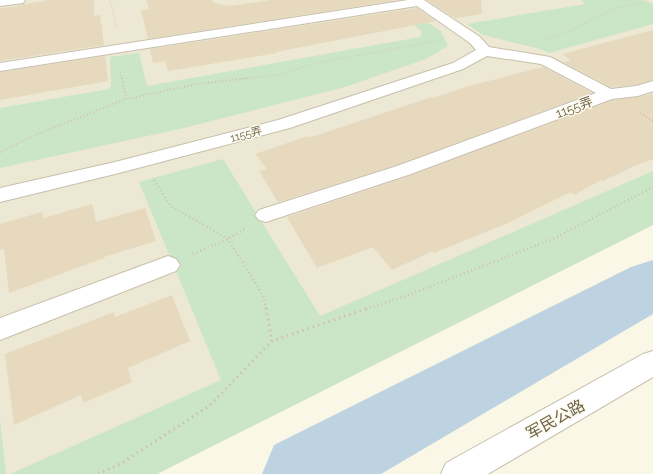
<svg xmlns="http://www.w3.org/2000/svg" width="653" height="474" font-family="Raleway,'Noto Sans SC',sans-serif">
<rect width="100%" height="100%" fill="#faf7e7"/>
<!-- residential -->
<path fill="#ede8d3" d="M 0,0 L 653,0 L 653,225 L 157,474 L 0,474 Z"/>
<!-- green -->
<path fill="#cbe6c7" d="M 580,0 L 641,0 L 653,4 L 653,24 L 549,53 L 540,49 L 483,35 L 467,24 L 586,4 Z
M 408,10 L 441,31 L 448,46 L 426,59 L 345,87 L 184,128 L 0,168 L 0,108 L 109,89 L 111,86 L 110,57 L 139,53 L 147,86 L 420,37 L 422,32 L 398,11 Z
M 223,159 L 320,316 L 653,171 L 653,225 L 157,474 L 10,474 L 221,380 L 139,182 Z
M 0,419 L 6,474 L 0,474 Z"/>
<g fill="none" stroke-linecap="round" stroke-linejoin="round">
<!-- river -->
<path fill="#bed3e1" fill-rule="evenodd" d="M 653,260 L 653,314 L 381,474 L 262,474 L 274,445 L 631,267 Z"/>
</g>
<!-- building -->
<path fill="#e7d9bd" d="M 46,0 L 94,0 L 94,16 L 100,15 L 104,45 L 0,61 L 0,8 L 18,6 L 24,4 L 46,1 Z
M 146,0 L 212,0 L 213,3 L 230,6 L 271,0 L 398,0 L 148,39 L 141,10 L 149,9 Z
M 427,0 L 481,0 L 482,14 L 455,18 Z
M 417,8 L 436,21 L 276,52 L 277,53 L 168,71 L 165,61 L 153,63 L 150,49 Z
M 653,30 L 653,80 L 636,85 L 611,87 L 563,62 L 571,60 L 562,54 Z
M 105,56 L 108,81 L 0,100 L 0,72 Z
M 543,67 L 592,93 L 397,165 L 278,202 L 259,171 L 267,169 L 255,154 L 308,136 L 309,138 L 432,97 L 433,98 L 469,86 Z
M 653,93 L 653,159 L 632,167 L 603,181 L 601,180 L 574,195 L 571,192 L 508,223 L 456,244 L 434,253 L 433,251 L 392,270 L 373,247 L 317,268 L 287,217 L 412,175 L 612,100 L 638,97 Z
M 92,204 L 96,222 L 145,208 L 156,241 L 104,257 L 104,258 L 9,293 L 4,249 L 0,250 L 0,224 L 42,212 L 43,218 Z
M 172,295 L 190,341 L 128,368 L 132,382 L 83,403 L 81,395 L 14,425 L 5,354 L 114,312 L 115,317 Z"/>
<g fill="none" stroke-linecap="round" stroke-linejoin="round">
<defs>
<path id="minor" d="M 0,0 L 25,0 L 23,3 L 0,6 Z
M 408,0 L 424,0 L 480,37 L 489,47 L 550,57 L 611,89 L 636,86 L 653,81 L 653,91 L 638,96 L 612,99 L 411,174 L 266,222 L 259,220 L 255,215 L 259,210 L 397,166 L 596,93 L 541,64 L 487,56 L 463,69 L 290,128 L 115,174 L 0,202 L 0,188 L 115,162 L 278,120 L 453,63 L 476,50 L 470,43 L 417,6 L 0,71 L 0,63 Z
M 168,256 L 176,259 L 180,265 L 176,271 L 0,340 L 0,318 Z
M 653,351 L 653,377 L 488,474 L 441,474 L 446,463 L 643,354 Z"/>
</defs>
<!-- minor casing -->
<use href="#minor" stroke="#c7bfac" stroke-width="2"/>
<!-- path-far3 -->
<path stroke="#d1c1a5" stroke-width="1.5" stroke-dasharray="0.5 2" stroke-linecap="butt" d="M 110,0 L 117,29
M 545,39 L 574,29 L 610,10 L 649,0
M 120,70 L 122,79
M 240,79 L 279,75 L 316,63 L 437,41"/>
<!-- path-far2 -->
<path stroke="#d1c1a5" stroke-width="2" stroke-dasharray="1 2.5" stroke-linecap="butt" d="M 122,78 L 126,99
M 640,113 L 653,121
M 0,152 L 33,136 L 126,99 L 198,84 L 249,78"/>
<!-- path-far1 -->
<path stroke="#d1c1a5" stroke-width="2.5" stroke-dasharray="1 3" stroke-linecap="butt" d="M 154,180 L 171,206 L 228,239 L 264,297 L 266,309
M 193,254 L 228,239 L 245,229
M 366,309 L 406,296 L 555,238 L 653,187"/>
<!-- path -->
<path stroke="#d1c1a5" stroke-width="3" stroke-dasharray="1.5 4" stroke-linecap="butt" d="M 266,308 L 272,341
M 98,474 L 122,463 L 209,406 L 272,341 L 369,308"/>
<!-- minor -->
<use href="#minor" fill="#fff" fill-rule="evenodd"/>
</g>
<g text-anchor="middle" stroke-width="3" stroke-linejoin="round" paint-order="stroke">
<!-- far-street labels -->
<g font-size="11" fill="#70634e" stroke="#fdfbed">
<text transform="translate(246 134) rotate(-15)" y="4">1155弄</text>
</g>
<!-- street labels -->
<g font-size="13" fill="#70634e" stroke="#fdfbed">
<text transform="translate(574 107) rotate(-20)" y="5">1155弄</text>
</g>
<!-- near-street labels -->
<g font-size="16" fill="#70634e" stroke="#fdfbed">
<text transform="translate(555 419) rotate(-29)" y="6">军民公路</text>
</g>
</g>
</svg>
